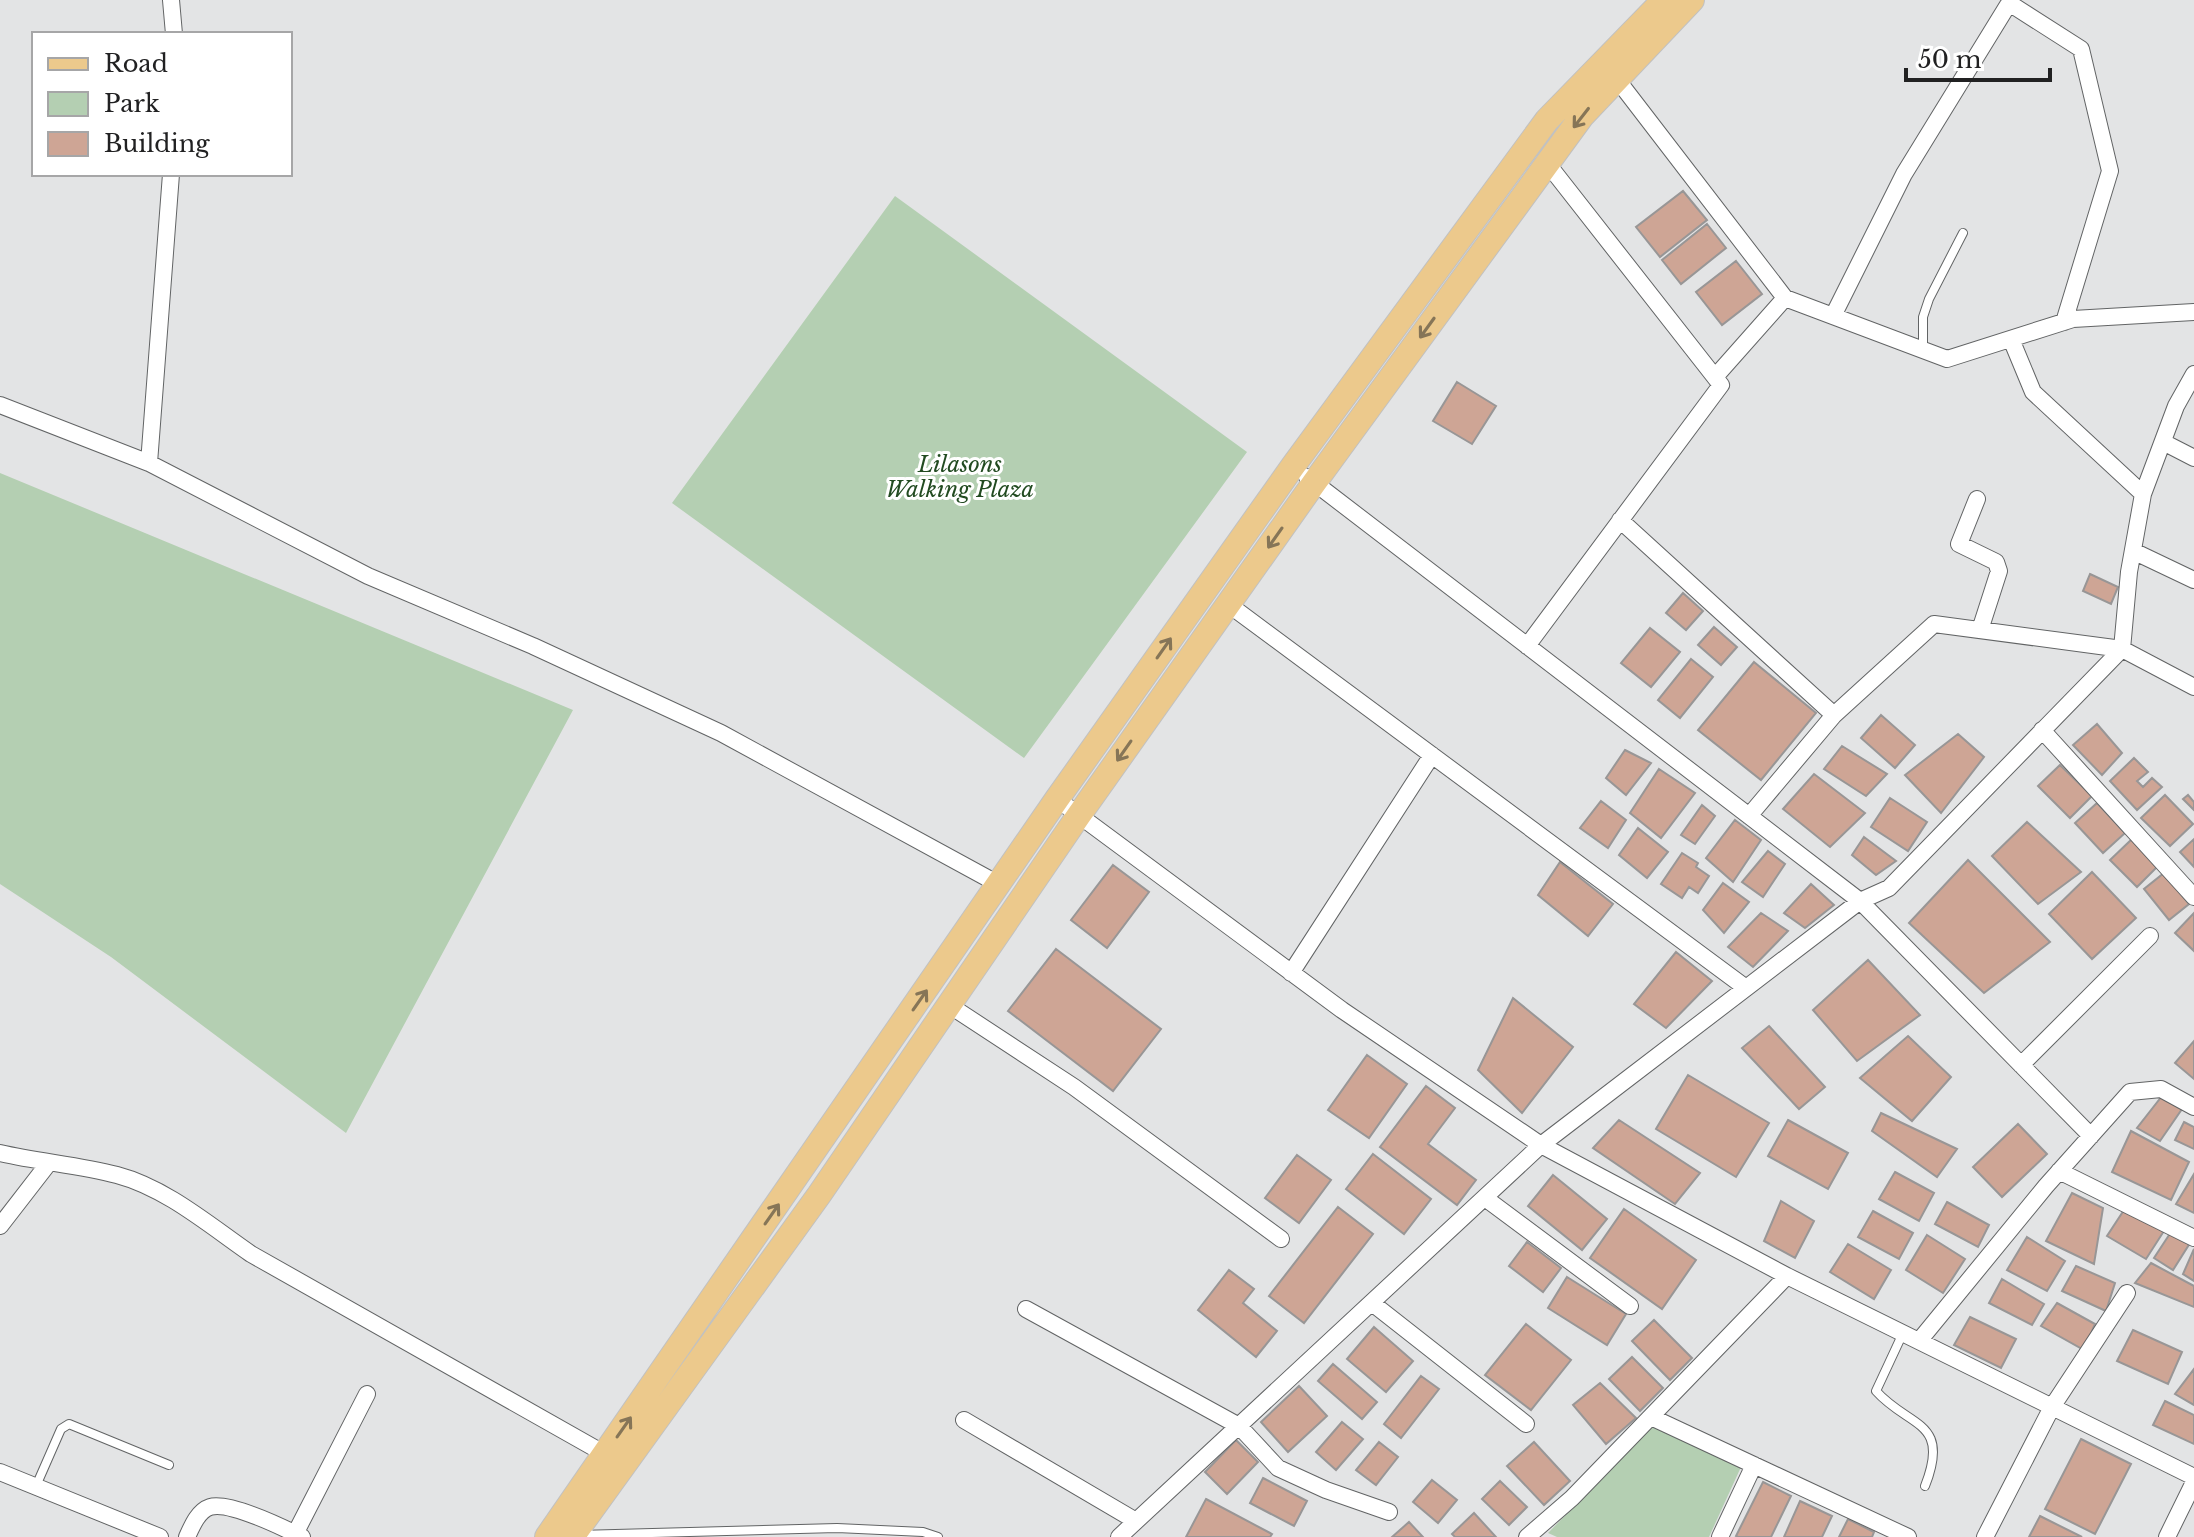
<svg xmlns="http://www.w3.org/2000/svg" width="2194" height="1537" font-family="'Libre Baskerville',serif">
<rect width="100%" height="100%" fill="#e3e4e5"/>
<!-- green -->
<path fill="#b4cfb2" d="M 895,196 L 1247,452 L 1024,758 L 672,503 Z
M 0,473 L 573,710 L 346,1133 L 111,957 L 0,884 Z
M 1653,1426 L 1741,1467 L 1709,1537 L 1557,1537 L 1548,1533 Z"/>
<!-- building -->
<path fill="#cea595" stroke="#989696" stroke-width="2" d="M 1683,191 L 1707,220 L 1660,257 L 1636,227 Z
M 1707,224 L 1726,248 L 1681,284 L 1662,260 Z
M 1736,261 L 1762,294 L 1722,325 L 1696,292 Z
M 1457,382 L 1496,406 L 1472,444 L 1433,421 Z
M 2090,574 L 2118,587 L 2111,604 L 2083,591 Z
M 1683,593 L 1703,611 L 1686,630 L 1666,613 Z
M 1714,627 L 1737,647 L 1721,665 L 1698,645 Z
M 1650,628 L 1680,652 L 1651,687 L 1621,663 Z
M 1691,659 L 1713,677 L 1680,718 L 1658,700 Z
M 1754,662 L 1816,713 L 1761,780 L 1698,730 Z
M 1881,715 L 1915,745 L 1895,768 L 1861,738 Z
M 2097,724 L 2122,753 L 2102,775 L 2073,745 Z
M 1958,734 L 1984,757 L 1941,813 L 1905,775 Z
M 1842,746 L 1887,774 L 1866,796 L 1824,769 Z
M 1625,750 L 1651,763 L 1626,795 L 1606,778 Z
M 2134,758 L 2148,772 L 2137,781 L 2143,787 L 2152,778 L 2162,787 L 2137,810 L 2110,781 Z
M 2060,765 L 2092,796 L 2070,818 L 2038,786 Z
M 1659,769 L 1695,793 L 1661,838 L 1630,813 Z
M 1814,774 L 1865,813 L 1830,847 L 1783,809 Z
M 2165,795 L 2193,824 L 2170,846 L 2141,818 Z
M 2188,795 L 2194,802 L 2194,810 L 2183,799 Z
M 1890,798 L 1927,822 L 1908,851 L 1871,827 Z
M 1601,801 L 1626,820 L 1608,848 L 1580,828 Z
M 2097,803 L 2125,833 L 2103,853 L 2075,823 Z
M 1702,805 L 1715,816 L 1695,844 L 1681,835 Z
M 1735,820 L 1761,840 L 1733,882 L 1706,858 Z
M 2027,822 L 2081,872 L 2038,904 L 1992,856 Z
M 1638,828 L 1668,852 L 1647,878 L 1619,855 Z
M 1864,837 L 1896,861 L 1876,875 L 1852,855 Z
M 2132,839 L 2158,866 L 2137,887 L 2110,860 Z
M 2194,839 L 2194,867 L 2180,852 Z
M 1768,851 L 1785,864 L 1763,897 L 1742,882 Z
M 1682,853 L 1698,863 L 1696,867 L 1709,876 L 1698,893 L 1689,887 L 1682,898 L 1661,884 Z
M 1968,860 L 2050,942 L 1984,993 L 1909,923 Z
M 1560,862 L 1613,904 L 1588,936 L 1538,895 Z
M 1113,865 L 1149,892 L 1107,948 L 1071,920 Z
M 2092,872 L 2136,918 L 2092,959 L 2049,914 Z
M 2164,873 L 2189,904 L 2169,920 L 2144,889 Z
M 1723,883 L 1749,902 L 1724,933 L 1703,910 Z
M 1811,884 L 1834,905 L 1805,928 L 1784,913 Z
M 1761,913 L 1788,931 L 1753,967 L 1728,947 Z
M 2194,913 L 2194,951 L 2175,933 Z
M 1056,949 L 1161,1029 L 1113,1091 L 1008,1011 Z
M 1676,952 L 1712,981 L 1666,1028 L 1634,1004 Z
M 1868,960 L 1920,1015 L 1857,1061 L 1813,1010 Z
M 1513,998 L 1573,1047 L 1522,1113 L 1478,1070 Z
M 1769,1026 L 1825,1087 L 1799,1109 L 1742,1048 Z
M 1908,1036 L 1951,1077 L 1912,1121 L 1860,1078 Z
M 2194,1041 L 2194,1079 L 2175,1063 Z
M 1367,1055 L 1407,1084 L 1369,1138 L 1328,1110 Z
M 1688,1075 L 1769,1123 L 1736,1177 L 1656,1129 Z
M 1426,1086 L 1455,1108 L 1428,1144 L 1476,1180 L 1457,1205 L 1380,1147 Z
M 2162,1096 L 2182,1109 L 2160,1141 L 2137,1128 Z
M 1881,1113 L 1957,1149 L 1937,1177 L 1872,1131 Z
M 1619,1120 L 1700,1173 L 1675,1204 L 1593,1148 Z
M 1788,1120 L 1848,1153 L 1828,1189 L 1768,1156 Z
M 2184,1122 L 2194,1127 L 2194,1149 L 2175,1140 Z
M 2018,1124 L 2047,1154 L 2002,1197 L 1973,1167 Z
M 2131,1131 L 2189,1162 L 2171,1200 L 2112,1172 Z
M 1373,1154 L 1431,1199 L 1404,1234 L 1346,1189 Z
M 1297,1155 L 1331,1180 L 1299,1223 L 1265,1198 Z
M 1895,1172 L 1934,1193 L 1919,1221 L 1879,1199 Z
M 2194,1174 L 2194,1213 L 2176,1204 Z
M 1553,1175 L 1607,1219 L 1582,1250 L 1528,1206 Z
M 2072,1193 L 2103,1208 L 2094,1264 L 2046,1241 Z
M 1781,1201 L 1814,1221 L 1795,1258 L 1764,1241 Z
M 1947,1202 L 1989,1225 L 1978,1247 L 1935,1224 Z
M 1338,1207 L 1373,1234 L 1304,1323 L 1269,1296 Z
M 1624,1209 L 1696,1260 L 1662,1309 L 1590,1258 Z
M 2124,1210 L 2164,1231 L 2146,1259 L 2107,1236 Z
M 1873,1211 L 1913,1233 L 1899,1259 L 1858,1237 Z
M 2171,1232 L 2190,1243 L 2173,1270 L 2154,1258 Z
M 1927,1235 L 1965,1259 L 1943,1293 L 1906,1270 Z
M 2027,1237 L 2065,1261 L 2047,1291 L 2007,1270 Z
M 1527,1242 L 1561,1268 L 1543,1292 L 1509,1266 Z
M 1848,1244 L 1891,1270 L 1874,1299 L 1830,1272 Z
M 2194,1249 L 2194,1281 L 2183,1274 Z
M 2151,1263 L 2194,1286 L 2194,1307 L 2135,1283 Z
M 2076,1266 L 2115,1283 L 2106,1311 L 2062,1291 Z
M 1229,1270 L 1254,1289 L 1243,1303 L 1277,1331 L 1256,1357 L 1198,1310 Z
M 1567,1277 L 1626,1314 L 1607,1345 L 1548,1308 Z
M 2002,1279 L 2044,1304 L 2032,1325 L 1989,1303 Z
M 2057,1303 L 2095,1324 L 2084,1350 L 2041,1326 Z
M 1970,1317 L 2016,1339 L 2001,1368 L 1954,1345 Z
M 1654,1320 L 1692,1358 L 1670,1380 L 1632,1341 Z
M 1526,1324 L 1571,1360 L 1531,1410 L 1485,1375 Z
M 1374,1327 L 1413,1361 L 1386,1392 L 1347,1359 Z
M 2133,1330 L 2182,1352 L 2168,1384 L 2117,1361 Z
M 1632,1357 L 1663,1388 L 1640,1411 L 1609,1379 Z
M 1333,1364 L 1377,1402 L 1362,1419 L 1318,1381 Z
M 2194,1369 L 2194,1405 L 2175,1394 Z
M 1421,1376 L 1439,1389 L 1401,1438 L 1384,1424 Z
M 1600,1383 L 1636,1418 L 1606,1444 L 1573,1405 Z
M 1299,1386 L 1327,1416 L 1288,1452 L 1261,1422 Z
M 2165,1401 L 2194,1415 L 2194,1444 L 2153,1425 Z
M 1342,1422 L 1363,1439 L 1336,1470 L 1316,1452 Z
M 2081,1439 L 2131,1464 L 2095,1534 L 2045,1509 Z
M 1236,1440 L 1258,1462 L 1227,1494 L 1205,1472 Z
M 1379,1442 L 1398,1457 L 1376,1485 L 1356,1470 Z
M 1534,1442 L 1570,1481 L 1544,1505 L 1507,1466 Z
M 1263,1478 L 1307,1501 L 1294,1526 L 1250,1503 Z
M 1432,1480 L 1457,1500 L 1438,1523 L 1413,1502 Z
M 1500,1481 L 1527,1507 L 1509,1525 L 1482,1499 Z
M 1763,1482 L 1791,1496 L 1771,1537 L 1738,1537 L 1736,1536 Z
M 1206,1499 L 1272,1534 L 1270,1537 L 1186,1537 Z
M 1800,1501 L 1832,1516 L 1822,1537 L 1784,1537 Z
M 1474,1513 L 1496,1537 L 1455,1537 L 1452,1534 Z
M 2040,1516 L 2082,1537 L 2029,1537 Z
M 1848,1519 L 1874,1532 L 1872,1537 L 1839,1537 Z
M 1409,1522 L 1423,1537 L 1392,1537 Z"/>
<g fill="none" stroke-linecap="round" stroke-linejoin="round">
<defs>
<path id="lane" d="M 1923,349 L 1923,317 L 1929,299 L 1963,233
M 1903,1333 L 1876,1391 C 1909,1428 1951,1420 1925,1486
M 36,1486 L 61,1429 L 69,1424 L 169,1465
M 578,1535 L 837,1528 L 923,1532 L 938,1537"/>
<path id="street" d="M 171,0 L 174,34
M 2009,3 L 2081,49 L 2110,171 L 2064,322
M 1616,78 L 1785,298 L 1947,359 L 2073,319 L 2194,312
M 1833,316 L 1904,174 L 2011,0
M 2011,339 L 2033,392 L 2143,494
M 1715,377 L 1785,298
M 0,405 L 149,463 L 368,576 L 533,646 L 721,733 L 1000,885
M 2163,442 L 2194,458
M 149,463 L 171,174
M 1307,477 L 1860,901 L 2091,1136
M 1977,499 L 1959,544 L 1996,562 L 1999,571 L 1980,630
M 1620,520 L 1834,715
M 2133,551 L 2194,580
M 1228,604 L 1746,988
M 1527,646 L 1721,385 L 1547,163
M 2042,730 L 2194,897
M 1057,799 L 1342,1010 L 1541,1145 L 1787,1276 L 2194,1477
M 1749,816 L 1834,715 L 1934,624 L 2122,649 L 2194,687
M 1291,973 L 1432,755
M 949,1005 L 1074,1087 L 1281,1239
M 2021,1065 L 2150,936
M 0,1153 C 39,1162 79,1165 117,1175 C 166,1188 209,1225 251,1254 L 605,1454
M 2059,1171 L 2194,1238
M 1485,1198 L 1630,1306
M 0,1226 L 48,1164
M 1372,1303 L 1526,1424
M 1026,1309 L 1239,1426 L 1278,1468 L 1326,1490 L 1389,1512
M 1919,1341 L 2046,1186 L 2130,1092 L 2161,1089 L 2194,1107
M 1651,1417 L 1908,1537
M 964,1420 L 1136,1521
M 0,1472 L 160,1537
M 295,1534 L 367,1394
M 187,1537 C 192,1526 198,1511 210,1507 C 229,1501 284,1528 302,1537
M 1119,1537 L 1541,1145 L 1860,901 L 1889,888 L 2122,649 L 2129,572 L 2143,494 L 2176,406 L 2194,374
M 1527,1537 L 1572,1498 L 1787,1276
M 1720,1537 L 1754,1465
M 1985,1537 L 2052,1407 L 2127,1293
M 2167,1537 L 2194,1482"/>
<path id="primary" d="M 547,1537 L 1057,799 L 1293,466 L 1547,120 L 1664,0
M 572,1537 L 819,1195 L 1079,815 L 1314,483 L 1582,116 L 1692,0"/>
</defs>
<!-- lane casing -->
<use href="#lane" stroke="#626465" stroke-width="10"/>
<!-- street casing -->
<use href="#street" stroke="#626465" stroke-width="18"/>
<!-- primary casing -->
<use href="#primary" stroke="#c1c1c1" stroke-width="26"/>
<!-- lane -->
<use href="#lane" stroke="#fff" stroke-width="8"/>
<!-- street -->
<use href="#street" stroke="#fff" stroke-width="16"/>
<!-- primary -->
<use href="#primary" stroke="#ecc98c" stroke-width="24"/>
</g>
<!-- one-way arrows -->
<defs><path id="oneway-shaft" d="M-6 0H5M1.5-3L5.5 0L1.5 3" fill="none" stroke-width="1.6" stroke-linecap="round" stroke-linejoin="round" transform="scale(2)"/></defs>
<g stroke="#867557">
<use href="#oneway-shaft" transform="translate(1581 118) rotate(128)"/>
<use href="#oneway-shaft" transform="translate(1427 328) rotate(126)"/>
<use href="#oneway-shaft" transform="translate(1275 538) rotate(125)"/>
<use href="#oneway-shaft" transform="translate(1164 648) rotate(-55)"/>
<use href="#oneway-shaft" transform="translate(1124 751) rotate(125)"/>
<use href="#oneway-shaft" transform="translate(920 1000) rotate(-55)"/>
<use href="#oneway-shaft" transform="translate(772 1214) rotate(-55)"/>
<use href="#oneway-shaft" transform="translate(624 1427) rotate(-55)"/>
</g>
<g text-anchor="middle" stroke-width="6" stroke-linejoin="round" paint-order="stroke">
<!-- park labels -->
<g font-size="22" font-style="italic" fill="#224b21" stroke="#fff">
<text x="960" y="472">Lilasons<tspan x="960" dy="25">Walking Plaza</tspan></text>
</g>
</g>
<!-- legend -->
<rect x="32" y="32" width="260" height="144" fill="#ffffff" stroke="#a6a6a7" stroke-width="2"/>
<rect x="48" y="58" width="40" height="12" fill="#ecc98c" stroke="#a6a6a7" stroke-width="2"/>
<text x="104" y="72" font-size="24" fill="#212122">Road</text>
<rect x="48" y="92" width="40" height="24" fill="#b4cfb2" stroke="#a6a6a7" stroke-width="2"/>
<text x="104" y="112" font-size="24" fill="#212122">Park</text>
<rect x="48" y="132" width="40" height="24" fill="#cea595" stroke="#a6a6a7" stroke-width="2"/>
<text x="104" y="152" font-size="24" fill="#212122">Building</text>
<!-- scale -->
<path d="M1906 68v12h144v-12" fill="none" stroke="#212122" stroke-width="4"/>
<text x="1918" y="68" font-size="24" fill="#212122" stroke="#ffffff" stroke-width="6" paint-order="stroke">50 m</text>
</svg>
